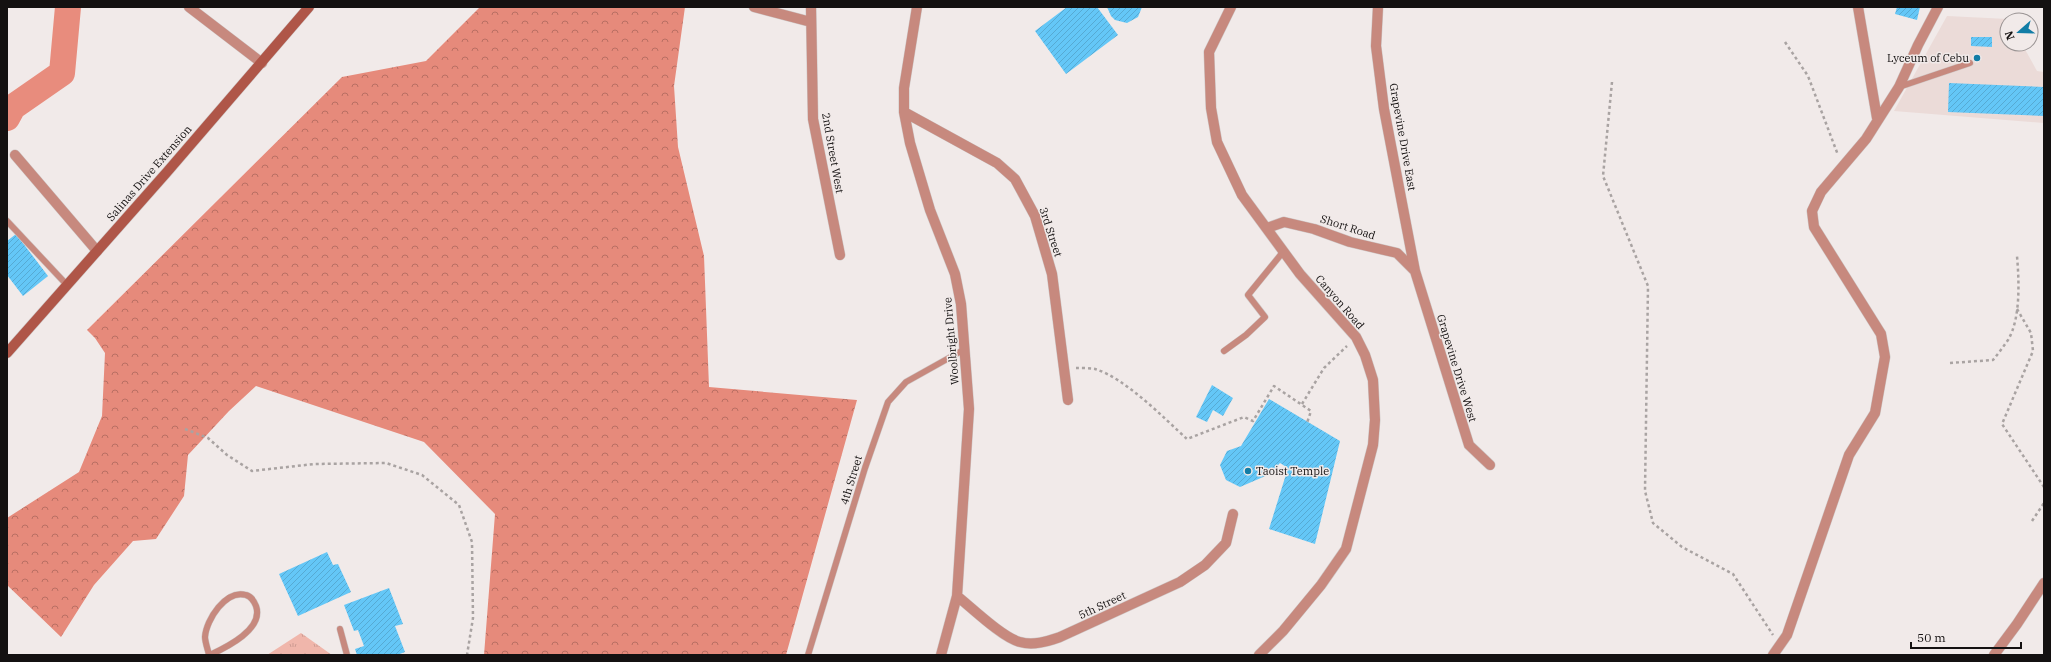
<svg xmlns="http://www.w3.org/2000/svg" width="2051" height="662" font-family="'IBM Plex Serif',serif">
<defs>
<pattern id="grass-tufts" width="24" height="20" patternUnits="userSpaceOnUse"><rect width="24" height="20" fill="#f0b6ab"/><path d="M3 7l-1-3M5 7V3M7 7l1-3M15 17l-1-3M17 17v-4M19 17l1-3" fill="none" stroke="#cd9b92"/></pattern>
<pattern id="forest-crowns" width="20" height="18" patternUnits="userSpaceOnUse"><rect width="20" height="18" fill="#e68a7b"/><path d="M2 6a3 3 0 1 1 6 0M12 15a3 3 0 1 1 6 0" fill="none" stroke="#b96f63"/></pattern>
<pattern id="building-hatch" width="6" height="6" patternUnits="userSpaceOnUse"><rect width="6" height="6" fill="#64c7f7"/><path d="M-1 1l2-2M0 6l6-6M5 7l2-2" fill="none" stroke="#56aad3"/></pattern>
</defs>
<rect width="100%" height="100%" fill="#f1eae9"/>
<!-- built -->
<path fill="#ebdbd8" d="M 1947,16 L 2008,19 L 2007,44 L 2022,44 L 2037,71 L 2044,72 L 2044,123 L 1894,111 Z"/>
<!-- grass -->
<path fill="url(#grass-tufts)" d="M 301,633 L 332,655 L 267,655 Z"/>
<!-- forest -->
<path fill="url(#forest-crowns)" d="M 480,7 L 685,7 L 674,86 L 678,147 L 704,256 L 709,387 L 857,400 L 786,655 L 484,655 L 495,514 L 424,442 L 256,386 L 229,411 L 188,455 L 184,496 L 156,539 L 133,541 L 94,585 L 61,637 L 7,585 L 7,518 L 79,472 L 102,416 L 105,353 L 95,338 L 87,330 L 342,77 L 426,61 Z"/>
<g fill="none" stroke-linecap="round" stroke-linejoin="round">
<!-- river -->
<path stroke="#e88c7d" stroke-width="26" d="M 7,118 L 13,107 L 62,73 L 68,7"/>
</g>
<!-- building -->
<path fill="url(#building-hatch)" d="M 1067,7 L 1097,7 L 1118,35 L 1066,74 L 1035,31 Z
M 1107,7 L 1142,7 L 1138,17 L 1127,23 L 1115,20 L 1111,16 Z
M 1897,7 L 1920,7 L 1917,20 L 1895,14 Z
M 1971,37 L 1992,37 L 1992,47 L 1971,46 Z
M 1949,83 L 2044,87 L 2044,116 L 1948,112 Z
M 16,234 L 48,276 L 23,296 L 7,275 L 7,241 Z
M 1212,385 L 1233,398 L 1223,416 L 1213,410 L 1207,422 L 1196,417 Z
M 1269,399 L 1340,441 L 1315,544 L 1269,529 L 1288,468 L 1280,463 L 1270,474 L 1240,487 L 1226,480 L 1220,465 L 1227,451 L 1241,446 Z
M 327,552 L 333,565 L 338,564 L 351,592 L 298,616 L 279,574 Z
M 389,588 L 403,624 L 395,626 L 405,652 L 397,655 L 357,655 L 355,649 L 364,646 L 358,630 L 354,631 L 344,605 Z"/>
<g fill="none" stroke-linecap="round" stroke-linejoin="round">
<defs>
<path id="lane" d="M 1899,87 L 1970,63
M 7,221 L 67,285
M 1224,351 L 1246,335 L 1265,317 L 1248,295 L 1283,252
M 340,629 L 347,655
M 209,655 C 208,650 205,642 205,637 C 206,620 226,589 246,595 C 250,596 254,601 256,606 C 264,629 227,647 210,655
M 808,655 L 865,468 L 888,402 L 906,382 L 965,349"/>
<path id="street" d="M 189,7 L 262,63
M 754,7 L 811,22
M 811,7 L 813,119 L 840,255
M 917,7 L 904,88 L 904,112 L 910,143 L 930,210 L 955,274 L 961,304 L 969,409 L 957,596 L 941,655
M 1231,7 L 1209,52 L 1211,108 L 1217,142 L 1242,195 L 1300,274 L 1356,337 L 1365,355 L 1373,380 L 1375,420 L 1373,445 L 1346,549 L 1321,585 L 1283,631 L 1259,655
M 1378,7 L 1376,46 L 1384,109 L 1415,271 L 1469,445 L 1490,465
M 1858,7 L 1877,118
M 904,112 L 997,163 L 1015,179 L 1035,216 L 1052,274 L 1068,400
M 15,155 L 97,251
M 1267,228 L 1284,222 L 1314,229 L 1350,242 L 1397,253 L 1415,271
M 957,596 C 972,608 1003,638 1020,642 C 1034,646 1048,641 1060,637 L 1180,582 L 1205,565 L 1226,543 L 1233,514
M 1773,655 L 1787,635 L 1849,455 L 1875,413 L 1885,357 L 1881,334 L 1814,227 L 1812,211 L 1821,192 L 1866,139 L 1899,87 L 1918,45 L 1938,7
M 1994,655 L 2017,624 L 2044,583"/>
<path id="secondary" d="M 7,353 L 167,172 L 309,7"/>
</defs>
<!-- lane casing -->
<use href="#lane" stroke="#cec7c6" stroke-width="7"/>
<!-- street casing -->
<use href="#street" stroke="#cec7c6" stroke-width="11"/>
<!-- secondary casing -->
<use href="#secondary" stroke="#cec7c6" stroke-width="11"/>
<!-- path -->
<path stroke="#a9a3a2" stroke-width="2.5" stroke-dasharray="3 3" stroke-linecap="butt" d="M 1785,42 L 1808,76 L 1838,155
M 1612,82 L 1603,176 L 1648,286 L 1645,491 L 1653,523 L 1682,547 L 1733,574 L 1773,635
M 2017,309 L 2031,333 L 2033,351 L 2002,424 L 2044,487
M 1950,363 L 1993,360 C 1998,354 2003,347 2008,340 C 2021,318 2019,280 2017,256
M 1076,368 C 1082,368 1089,368 1095,369 C 1125,378 1164,418 1187,439 L 1244,417 L 1253,421 L 1274,386 L 1311,411 L 1307,423
M 1302,404 L 1324,368 L 1347,346
M 185,429 L 208,438 L 227,455 L 252,471 L 314,464 L 386,463 L 422,475 L 459,505 L 472,542 L 473,618 L 467,655
M 2032,521 L 2044,503"/>
<!-- lane -->
<use href="#lane" stroke="#c7897e" stroke-width="6"/>
<!-- street -->
<use href="#street" stroke="#c7897e" stroke-width="10"/>
<!-- secondary -->
<use href="#secondary" stroke="#af5648" stroke-width="10"/>
</g>
<!-- markers -->
<g fill="#127da6" stroke="#f1eae9" stroke-width="1.5">
<circle cx="1977" cy="58" r="4"/>
<circle cx="1248" cy="471" r="4"/>
</g>
<g text-anchor="middle" stroke-width="3" stroke-linejoin="round" paint-order="stroke">
<!-- poi labels -->
<g font-size="11" fill="#141111" stroke="#f1eae9" text-anchor="end">
<text x="1969" y="62">Lyceum of Cebu</text>
<text x="1256" y="475" text-anchor="start">Taoist Temple</text>
</g>
<!-- street labels -->
<g font-size="11" fill="#141111" stroke="#f1eae9">
<text transform="translate(1403 137) rotate(80)" y="4">Grapevine Drive East</text>
<text transform="translate(833 153) rotate(80)" y="4">2nd Street West</text>
<text transform="translate(149 173) rotate(-49)" y="4">Salinas Drive Extension</text>
<text transform="translate(1348 227) rotate(18)" y="4">Short Road</text>
<text transform="translate(1051 232) rotate(72)" y="4">3rd Street</text>
<text transform="translate(1340 302) rotate(49)" y="4">Canyon Road</text>
<text transform="translate(951 341) rotate(-95)" y="4">Woolbright Drive</text>
<text transform="translate(1457 368) rotate(73)" y="4">Grapevine Drive West</text>
<text transform="translate(851 480) rotate(-73)" y="4">4th Street</text>
<text transform="translate(1102 605) rotate(-25)" y="4">5th Street</text>
</g>
</g>
<!-- border -->
<rect width="2051" height="662" fill="none" stroke="#141111" stroke-width="16"/>
<!-- north arrow -->
<g transform="translate(2019 32) rotate(250)"><circle r="19" fill="#f1eae9" stroke="#999393"/>
<path d="M0-3L7 15L0 10L-7 15Z" fill="#127da6"/>
<text y="-6" font-size="11" font-weight="bold" text-anchor="middle" fill="#141111">N</text>
</g>
<!-- scale -->
<path d="M1911 642v6h110v-6" fill="none" stroke="#141111" stroke-width="2"/>
<text x="1917" y="642" font-size="12" fill="#141111" stroke="#f1eae9" stroke-width="3" paint-order="stroke">50 m</text>
</svg>
